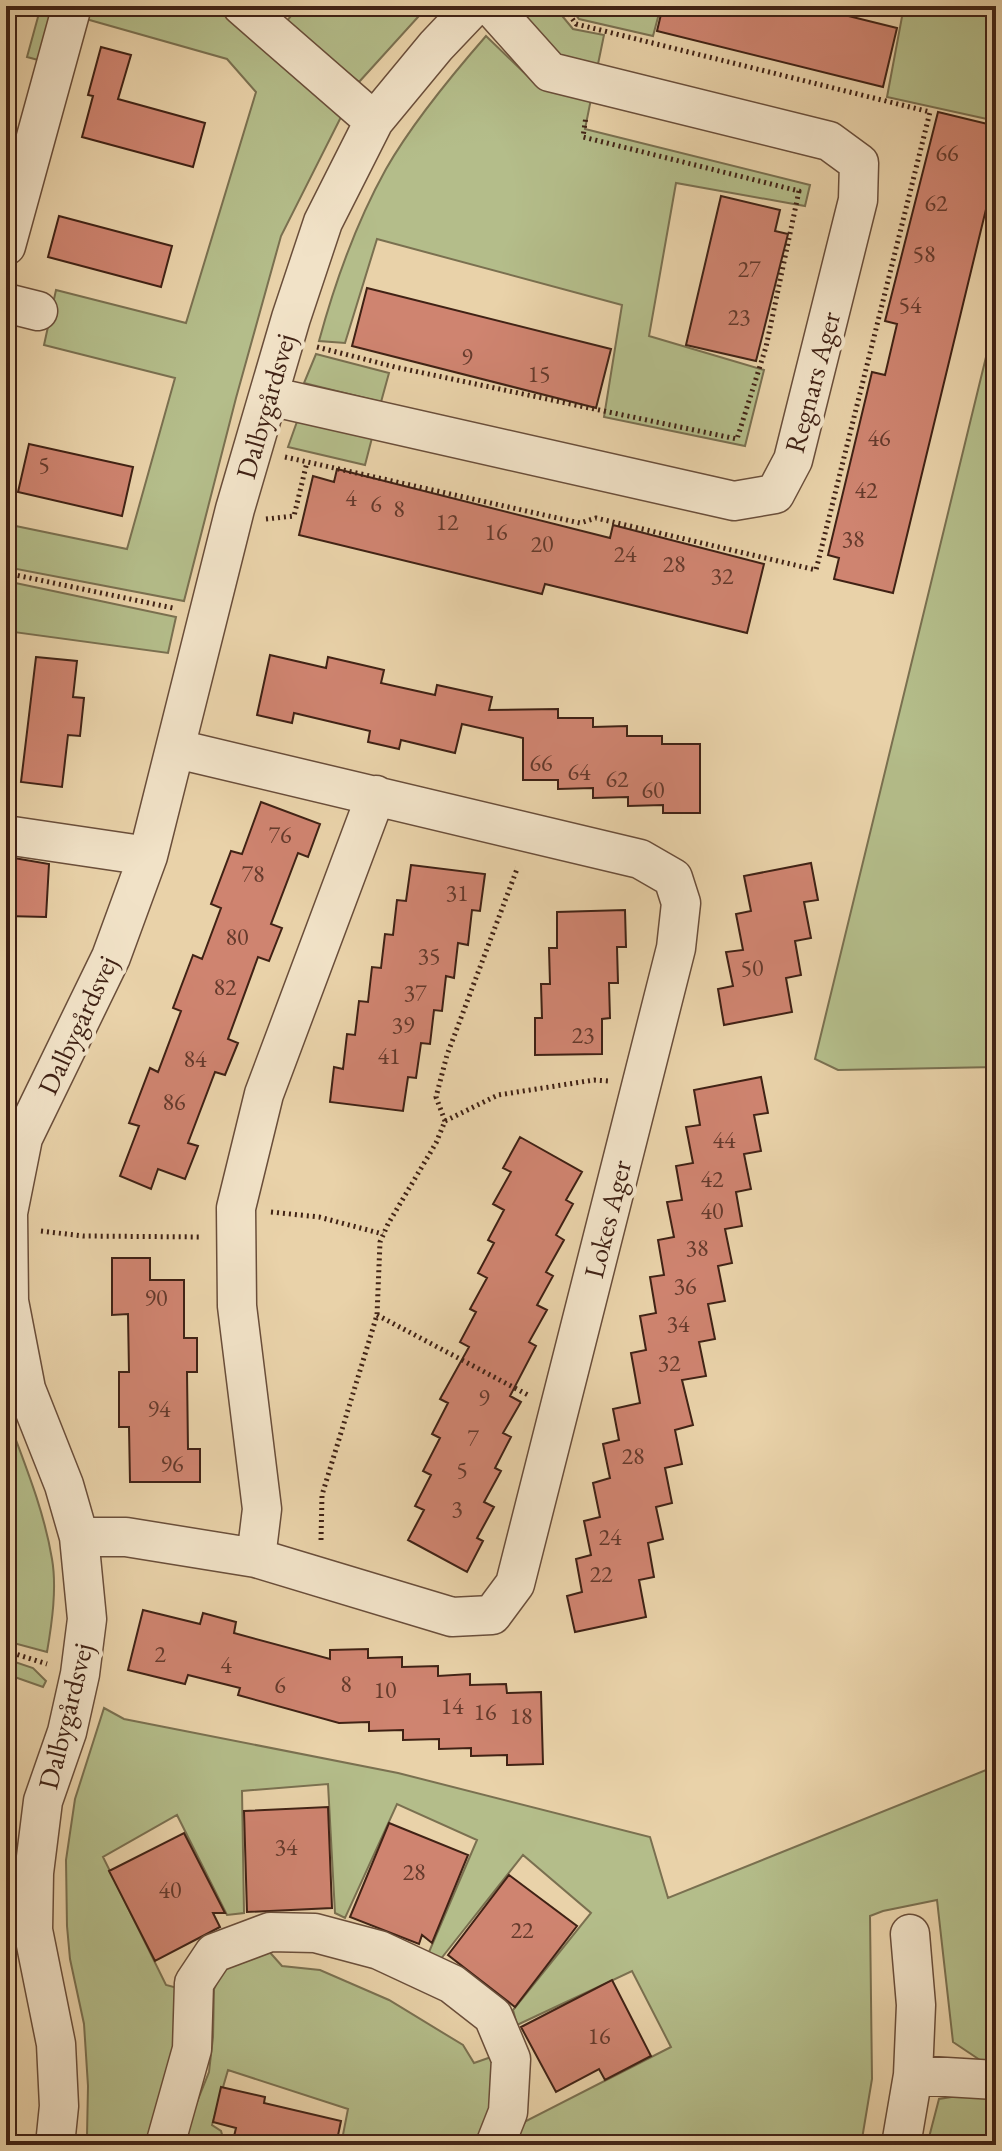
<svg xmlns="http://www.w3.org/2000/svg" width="1002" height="2151" font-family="'EB Garamond',serif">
<rect width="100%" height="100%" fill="#e9d2a9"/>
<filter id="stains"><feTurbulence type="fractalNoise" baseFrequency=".0025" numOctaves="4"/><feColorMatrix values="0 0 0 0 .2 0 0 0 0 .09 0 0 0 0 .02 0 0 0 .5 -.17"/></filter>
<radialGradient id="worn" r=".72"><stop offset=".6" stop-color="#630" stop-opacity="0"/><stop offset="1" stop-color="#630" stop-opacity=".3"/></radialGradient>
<!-- green -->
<path fill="#b4bd8a" stroke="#7a7050" stroke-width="2" d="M 41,6 L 58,6 L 42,61 L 27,57 Z
M 89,6 L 220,6 L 342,115 L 281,236 L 236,398 L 184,601 L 6,567 L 6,524 L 127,549 L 175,378 L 44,345 L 56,290 L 186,323 L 256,92 L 227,59 L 86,19 Z
M 299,6 L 428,6 L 359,82 L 286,22 Z
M 523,6 L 554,6 L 573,29 L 604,35 L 597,69 L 557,59 L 517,10 Z
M 569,6 L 661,6 L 653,36 L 579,19 Z
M 904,6 L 996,6 L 996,121 L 887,97 Z
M 486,36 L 537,85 L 591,99 L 585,129 L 810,185 L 805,206 L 676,183 L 649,336 L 764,370 L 745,446 L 604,417 L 622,305 L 377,239 L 345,343 L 319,341 C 335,282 356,223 386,169 C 411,125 452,75 486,36 Z
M 996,316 L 996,1067 L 838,1070 L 815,1059 Z
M 316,354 L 389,373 L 381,402 L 304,383 Z
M 299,416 L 373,434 L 365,465 L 288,447 Z
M 6,581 L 176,617 L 168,653 L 6,631 Z
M 7,1416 C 24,1462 44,1510 52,1559 C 57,1588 52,1623 47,1652 L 6,1641 Z
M 6,1659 L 33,1668 L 46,1681 L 43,1687 L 6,1674 Z
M 104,1708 L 124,1719 L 398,1773 L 650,1837 L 668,1898 L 996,1766 L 996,2060 L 980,2060 L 953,2042 L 937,1900 L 883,1911 L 870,1916 L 872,2079 L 861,2145 L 508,2145 L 526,2121 L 671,2047 L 632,1971 L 517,2025 L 513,2010 L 591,1913 L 523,1855 L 440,1960 L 429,1952 L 477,1840 L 397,1804 L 345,1918 L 335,1913 L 328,1784 L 242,1791 L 244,1913 L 227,1915 L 177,1815 L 103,1857 L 166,1985 L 185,1990 L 181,2057 L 153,2131 L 134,2144 L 87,2136 L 88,2086 L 84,2024 L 70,1959 L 67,1926 L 66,1860 L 75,1799 Z
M 266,1948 L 282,1966 L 320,1970 L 389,2000 L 463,2045 L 474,2063 L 497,2055 L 496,2107 L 472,2145 L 341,2145 L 348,2109 L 228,2070 L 212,2125 L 221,2131 L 225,2145 L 190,2145 L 187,2127 L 209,2072 L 213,2037 L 214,1989 L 223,1969 Z
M 970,2094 L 996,2095 L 996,2145 L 927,2145 L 939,2099 Z"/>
<!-- building -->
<path fill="#cf8470" stroke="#402215" stroke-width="2" d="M 663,6 L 808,6 L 897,28 L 883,87 L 657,31 Z
M 101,47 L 131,55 L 118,99 L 205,123 L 193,167 L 82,137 L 93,96 L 88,95 Z
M 938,112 L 996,126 L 996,168 L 893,593 L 834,579 L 839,558 L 828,555 L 872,372 L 885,375 L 897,324 L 885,321 Z
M 721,196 L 780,210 L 775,231 L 788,234 L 756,361 L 686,345 Z
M 59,216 L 172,246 L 161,287 L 48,257 Z
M 367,288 L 611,349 L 596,408 L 352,346 Z
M 29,444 L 133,467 L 122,516 L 18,492 Z
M 337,469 L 610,538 L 613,525 L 764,564 L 747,633 L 545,584 L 542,594 L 299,535 L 313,476 L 334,482 Z
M 270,655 L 326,668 L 328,657 L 384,670 L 381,683 L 435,695 L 437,685 L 492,697 L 489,710 L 558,709 L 558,718 L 593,718 L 593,727 L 627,726 L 627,736 L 662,736 L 662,744 L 700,744 L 700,813 L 663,813 L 663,805 L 628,806 L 628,797 L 593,798 L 593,788 L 558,789 L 558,780 L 523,780 L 523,738 L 462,724 L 455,753 L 401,740 L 399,749 L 368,742 L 370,731 L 294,713 L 292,723 L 257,715 Z
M 36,657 L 77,661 L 73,697 L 84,698 L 80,736 L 68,735 L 62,787 L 21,782 Z
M 261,802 L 320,824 L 308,857 L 298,853 L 271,924 L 282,928 L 269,961 L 258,957 L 228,1039 L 238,1043 L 225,1075 L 215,1072 L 188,1143 L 198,1146 L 185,1179 L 158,1169 L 151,1189 L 120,1176 L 139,1126 L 129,1123 L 150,1068 L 158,1072 L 181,1011 L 173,1008 L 193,955 L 202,959 L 221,908 L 211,904 L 231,851 L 242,854 Z
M 14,858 L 49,864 L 46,917 L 6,916 L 6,875 L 14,875 Z
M 811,863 L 818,900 L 804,902 L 811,938 L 795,941 L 801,975 L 786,978 L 792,1012 L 724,1025 L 718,989 L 733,986 L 726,952 L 743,950 L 736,914 L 751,911 L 744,876 Z
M 411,865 L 485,874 L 480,911 L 472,910 L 468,945 L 458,943 L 454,978 L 446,976 L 442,1011 L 434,1010 L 430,1044 L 421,1043 L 416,1078 L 408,1077 L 403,1111 L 330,1102 L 334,1067 L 343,1069 L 347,1034 L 355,1035 L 359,1001 L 368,1002 L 372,967 L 381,968 L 385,934 L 393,935 L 397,900 L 406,901 Z
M 625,910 L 626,947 L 617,947 L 618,983 L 609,983 L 610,1018 L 602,1019 L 602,1054 L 535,1055 L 535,1018 L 542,1018 L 541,984 L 550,984 L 549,948 L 557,948 L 557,912 Z
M 761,1077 L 768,1113 L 754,1115 L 761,1151 L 744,1154 L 751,1189 L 736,1192 L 742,1226 L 725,1229 L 732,1263 L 718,1266 L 725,1301 L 708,1304 L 715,1339 L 699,1342 L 706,1376 L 682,1380 L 693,1425 L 675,1430 L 682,1464 L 665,1468 L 672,1503 L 656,1507 L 663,1539 L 648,1543 L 654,1577 L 639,1580 L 646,1617 L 575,1632 L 567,1596 L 582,1592 L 576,1559 L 591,1555 L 584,1521 L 600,1517 L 593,1483 L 610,1478 L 603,1444 L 619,1440 L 613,1409 L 640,1403 L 631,1353 L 646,1350 L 640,1316 L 656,1313 L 650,1277 L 664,1275 L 658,1240 L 674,1237 L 667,1202 L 682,1200 L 676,1166 L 693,1163 L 686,1127 L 700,1125 L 694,1090 Z
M 520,1137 L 582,1172 L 566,1200 L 573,1204 L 556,1235 L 564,1240 L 546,1272 L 553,1276 L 537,1305 L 547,1310 L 529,1342 L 536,1346 L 510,1396 L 521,1402 L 503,1433 L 511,1437 L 495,1468 L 501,1471 L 484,1502 L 494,1507 L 477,1538 L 483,1541 L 467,1572 L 408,1540 L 424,1510 L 415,1506 L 431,1475 L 423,1471 L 440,1438 L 432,1434 L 448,1403 L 440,1399 L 469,1347 L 460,1342 L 476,1312 L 470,1309 L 487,1278 L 478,1273 L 494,1243 L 488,1240 L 504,1210 L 493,1204 L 511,1172 L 503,1168 Z
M 112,1258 L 150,1258 L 150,1280 L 184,1280 L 184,1338 L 197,1338 L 197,1372 L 187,1372 L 188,1449 L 200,1449 L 200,1482 L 130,1482 L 129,1427 L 119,1427 L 119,1372 L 129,1372 L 128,1314 L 112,1315 Z
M 143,1610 L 200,1624 L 203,1613 L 236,1622 L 234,1633 L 330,1659 L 330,1650 L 368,1649 L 368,1658 L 402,1657 L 402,1667 L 438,1666 L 438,1676 L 470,1674 L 470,1685 L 506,1684 L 507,1693 L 541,1692 L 543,1764 L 507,1765 L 507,1755 L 471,1756 L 471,1748 L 439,1749 L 439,1739 L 403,1740 L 403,1730 L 369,1731 L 369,1722 L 339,1723 L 238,1695 L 240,1688 L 188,1675 L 185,1684 L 128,1670 Z
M 328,1807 L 332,1908 L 247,1912 L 244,1811 Z
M 389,1823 L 468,1855 L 432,1943 L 422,1935 L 419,1944 L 350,1917 Z
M 184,1833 L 225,1913 L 213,1913 L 220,1927 L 155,1961 L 109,1871 Z
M 509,1875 L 577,1926 L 515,2007 L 448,1955 Z
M 612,1980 L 651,2056 L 605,2080 L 599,2069 L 556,2092 L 521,2027 Z
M 221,2087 L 265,2097 L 264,2103 L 341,2121 L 336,2145 L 232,2145 L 236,2128 L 213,2122 Z"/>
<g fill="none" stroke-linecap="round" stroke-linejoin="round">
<defs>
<path id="minor" d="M 242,6 L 374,121
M 6,246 L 72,6
M 6,303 L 38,311
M 269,396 L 734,501 L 775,494 L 793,460 L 858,200 L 859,163 L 829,141 L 550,72 L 491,6
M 6,835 L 148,856
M 79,1537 L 126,1537 L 256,1558 L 452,1617 L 492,1615 L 515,1584 L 676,948 L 681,903 L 673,878 L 640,859 L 177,749
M 256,1558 L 262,1509 L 237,1306 L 236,1208 L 264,1094 L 376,795
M 913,2075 L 996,2080
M 55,2145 L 59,2106 L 56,2044 L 33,1930 L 34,1873 L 43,1801 L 67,1732 L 80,1674 L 87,1619 L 79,1537 L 64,1485 L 26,1389 L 9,1301 L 8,1213 L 23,1138 L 111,957 L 148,856 L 235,509 L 291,318 L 323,222 L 374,121 L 436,46 L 474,6
M 165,2145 L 192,2049 L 194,1983 L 214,1953 L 270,1932 L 315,1933 L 379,1950 L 452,1984 L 493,2016 L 511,2059 L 508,2112 L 495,2145
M 901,2145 L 913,2075 L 916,2005 L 910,1934"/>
</defs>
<!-- minor casing -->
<use href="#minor" stroke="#6a4e3a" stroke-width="41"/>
<!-- path -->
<path stroke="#402215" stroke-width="5" stroke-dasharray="2 4" stroke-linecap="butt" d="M 317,347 L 395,367 L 737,439 L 766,347 L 799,191 L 583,137 L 586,116
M 285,457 L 580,523 L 596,518 L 816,570 L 930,112 L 576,24 L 563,6
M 266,519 L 294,516 L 307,462
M 6,573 L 173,608
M 445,1121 L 436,1097 L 447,1055 L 517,869 L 515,868
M 271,1212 L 319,1217 L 383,1234
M 41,1231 L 83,1236 L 202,1237
M 377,1315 L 528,1395
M 321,1540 L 322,1495 L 377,1315 L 380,1242 L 388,1224 L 436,1143 L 445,1121 L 498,1095 L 594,1080 L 608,1081
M 6,1651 L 47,1664"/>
<!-- minor -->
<use href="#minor" stroke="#f1e2c7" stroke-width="38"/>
</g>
<g text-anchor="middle" stroke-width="8" stroke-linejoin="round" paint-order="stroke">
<!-- number labels -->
<g font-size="24" fill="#643a2c">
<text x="947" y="161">66</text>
<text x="936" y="211">62</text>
<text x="924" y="262">58</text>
<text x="749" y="277">27</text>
<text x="910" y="313">54</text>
<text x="739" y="325">23</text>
<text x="467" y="365">9</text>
<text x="539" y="382">15</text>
<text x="879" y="446">46</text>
<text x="44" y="473">5</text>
<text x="866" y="498">42</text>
<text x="351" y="506">4</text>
<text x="376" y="512">6</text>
<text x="399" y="517">8</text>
<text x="447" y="530">12</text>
<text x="496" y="540">16</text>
<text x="853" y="547">38</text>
<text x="542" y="552">20</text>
<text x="625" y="562">24</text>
<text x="674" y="572">28</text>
<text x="722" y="584">32</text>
<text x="541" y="771">66</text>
<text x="579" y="780">64</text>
<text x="617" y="787">62</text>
<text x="653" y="798">60</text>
<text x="280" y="843">76</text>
<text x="253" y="882">78</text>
<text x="457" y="901">31</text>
<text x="237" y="945">80</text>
<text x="429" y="964">35</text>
<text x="752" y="976">50</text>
<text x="225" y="995">82</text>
<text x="415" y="1001">37</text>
<text x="403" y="1033">39</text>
<text x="583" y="1043">23</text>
<text x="389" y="1064">41</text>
<text x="195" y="1067">84</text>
<text x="174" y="1110">86</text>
<text x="724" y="1148">44</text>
<text x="712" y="1187">42</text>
<text x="712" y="1219">40</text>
<text x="697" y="1256">38</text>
<text x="685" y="1294">36</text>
<text x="156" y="1306">90</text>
<text x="678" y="1332">34</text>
<text x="669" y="1371">32</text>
<text x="484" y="1406">9</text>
<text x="159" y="1417">94</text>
<text x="473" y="1446">7</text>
<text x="633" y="1464">28</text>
<text x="172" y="1472">96</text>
<text x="462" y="1478">5</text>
<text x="457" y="1517">3</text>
<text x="610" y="1545">24</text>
<text x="601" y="1582">22</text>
<text x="160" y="1662">2</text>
<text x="226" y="1673">4</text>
<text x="346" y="1692">8</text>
<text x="280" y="1693">6</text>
<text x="385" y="1698">10</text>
<text x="452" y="1714">14</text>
<text x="485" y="1720">16</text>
<text x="521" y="1724">18</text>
<text x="286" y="1855">34</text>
<text x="414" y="1880">28</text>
<text x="170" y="1898">40</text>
<text x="522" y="1938">22</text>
<text x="599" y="2044">16</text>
</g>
<!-- street labels -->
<g font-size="28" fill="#402215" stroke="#f1e2c7">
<text transform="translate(812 382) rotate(-75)" y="10">Regnars Ager</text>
<text transform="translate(265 406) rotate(-74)" y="10">Dalbygårdsvej</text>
<text transform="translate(77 1025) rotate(-65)" y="10">Dalbygårdsvej</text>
<text transform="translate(607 1219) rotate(-76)" y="10">Lokes Ager</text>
<text transform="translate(65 1716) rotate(-76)" y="10">Dalbygårdsvej</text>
</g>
</g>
<!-- margin -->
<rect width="1002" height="2151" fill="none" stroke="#e9d2a9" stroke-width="32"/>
<rect x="8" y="8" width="986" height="2135" fill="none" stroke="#402215" stroke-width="4"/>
<rect x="16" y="16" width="970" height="2119" fill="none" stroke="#402215" stroke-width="2"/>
<rect width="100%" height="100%" filter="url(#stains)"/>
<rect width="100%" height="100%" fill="url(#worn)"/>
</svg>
